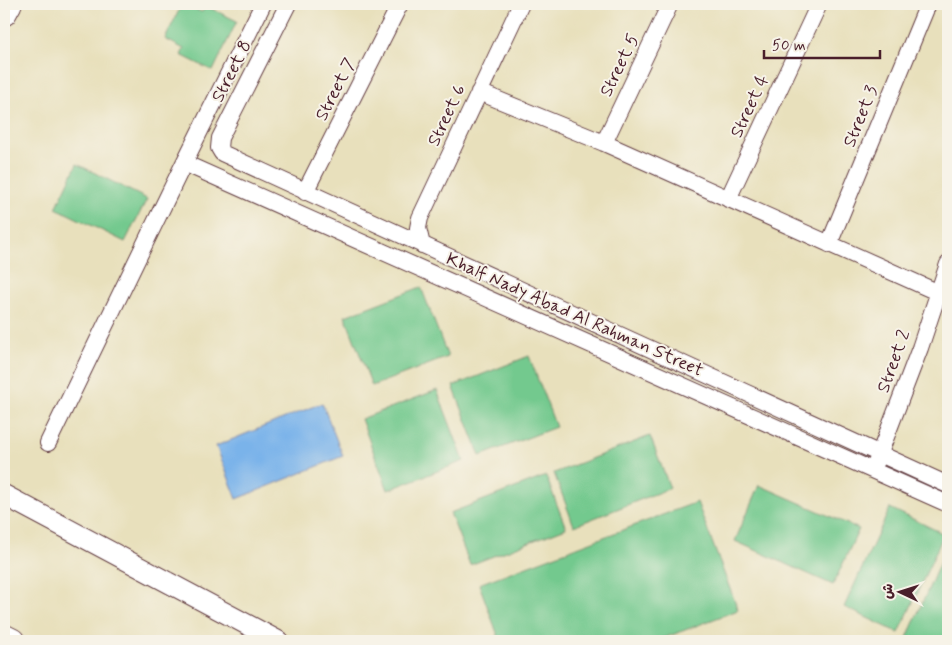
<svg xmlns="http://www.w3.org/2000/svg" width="952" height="645" font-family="Mynerve,'Playpen Sans Arabic',sans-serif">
<rect width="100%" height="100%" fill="#f7f3e8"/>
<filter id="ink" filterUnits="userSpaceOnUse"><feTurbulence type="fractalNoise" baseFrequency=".02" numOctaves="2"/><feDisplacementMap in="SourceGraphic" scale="10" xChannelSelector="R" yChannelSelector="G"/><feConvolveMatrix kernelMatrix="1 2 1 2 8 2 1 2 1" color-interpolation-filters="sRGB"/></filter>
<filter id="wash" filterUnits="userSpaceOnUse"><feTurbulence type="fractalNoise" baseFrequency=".0096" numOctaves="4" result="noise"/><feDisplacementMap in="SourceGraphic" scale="20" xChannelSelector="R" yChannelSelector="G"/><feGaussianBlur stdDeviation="1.12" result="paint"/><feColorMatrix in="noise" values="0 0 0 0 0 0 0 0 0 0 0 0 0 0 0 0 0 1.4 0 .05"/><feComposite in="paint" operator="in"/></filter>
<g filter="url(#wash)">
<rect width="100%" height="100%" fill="#e8e0bc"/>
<!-- green -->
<path fill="#73c98e" stroke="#5e745c" d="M 182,4 L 202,12 L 206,6 L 237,21 L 213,71 L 181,55 L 184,49 L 165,39 Z
M 77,164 L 147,199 L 125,242 L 56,208 Z
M 421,287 L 448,357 L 372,386 L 345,316 Z
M 529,356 L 556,427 L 480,456 L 453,386 Z
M 437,390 L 464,461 L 388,490 L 361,419 Z
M 650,436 L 670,488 L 574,526 L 554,473 Z
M 546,476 L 566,528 L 470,565 L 450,513 Z
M 759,485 L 859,529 L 833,585 L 735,541 Z
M 697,502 L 738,610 L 656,641 L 500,641 L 479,584 Z
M 890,508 L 944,534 L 899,633 L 844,607 Z
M 948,544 L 948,641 L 910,641 L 906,640 Z"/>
<!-- water -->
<path fill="#7ab3ea" stroke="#62698a" d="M 322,403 L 343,456 L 237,499 L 216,446 Z"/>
</g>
<g filter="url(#ink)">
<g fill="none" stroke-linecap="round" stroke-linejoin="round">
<defs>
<path id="minor" d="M 288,4 L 220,138 L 219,148 L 222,153 L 948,485
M 479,92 L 604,143 L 939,293
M 604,143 L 670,4
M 184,163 L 948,504
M 305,192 L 400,4
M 728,199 L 819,4
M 829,244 L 928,4
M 422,245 L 418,228 L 420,218 L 521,4
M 48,443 L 184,163 L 263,4
M 876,463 L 920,348 L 948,264"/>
<path id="tertiary" d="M 4,495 L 278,641"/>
<path id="primary" d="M 4,13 L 9,4
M 4,637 L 12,641"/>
</defs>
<!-- minor casing -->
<use href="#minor" stroke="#623c41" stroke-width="18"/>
<!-- tertiary casing -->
<use href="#tertiary" stroke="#623c41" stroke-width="22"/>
<!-- primary casing -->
<use href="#primary" stroke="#623c41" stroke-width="27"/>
<!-- minor -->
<use href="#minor" stroke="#fff" stroke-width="16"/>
<!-- tertiary -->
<use href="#tertiary" stroke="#fff" stroke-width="20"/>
<!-- primary -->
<use href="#primary" stroke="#fff" stroke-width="25"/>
</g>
</g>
<g text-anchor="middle" stroke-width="4" stroke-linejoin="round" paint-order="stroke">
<!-- street labels -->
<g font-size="18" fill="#4a1f2b" stroke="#f7f3e8">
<text transform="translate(619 65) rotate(-64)" y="6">Street 5</text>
<text transform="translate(231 71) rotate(-63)" y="6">Street 8</text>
<text transform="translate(335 89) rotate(-63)" y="6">Street 7</text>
<text transform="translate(749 106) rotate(-65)" y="6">Street 4</text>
<text transform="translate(446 115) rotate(-65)" y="6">Street 6</text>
<text transform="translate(860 116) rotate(-68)" y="6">Street 3</text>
<text transform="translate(575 314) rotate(24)" y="6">Khalf Nady Abad Al Rahman Street</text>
<text transform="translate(893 361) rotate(-70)" y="6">Street 2</text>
</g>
</g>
<!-- margin -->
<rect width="952" height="645" fill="none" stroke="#f7f3e8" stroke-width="20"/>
<!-- north arrow -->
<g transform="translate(900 592) rotate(274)" stroke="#f7f3e8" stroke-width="4" paint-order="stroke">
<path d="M0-4L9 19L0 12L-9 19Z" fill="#4a1f2b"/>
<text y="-8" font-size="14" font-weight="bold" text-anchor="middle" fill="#4a1f2b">ش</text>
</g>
<!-- scale -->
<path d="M764 50v8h116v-8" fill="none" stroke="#4a1f2b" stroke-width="2.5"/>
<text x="772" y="50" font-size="15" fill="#4a1f2b" stroke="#f7f3e8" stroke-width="4" paint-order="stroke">50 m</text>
</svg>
